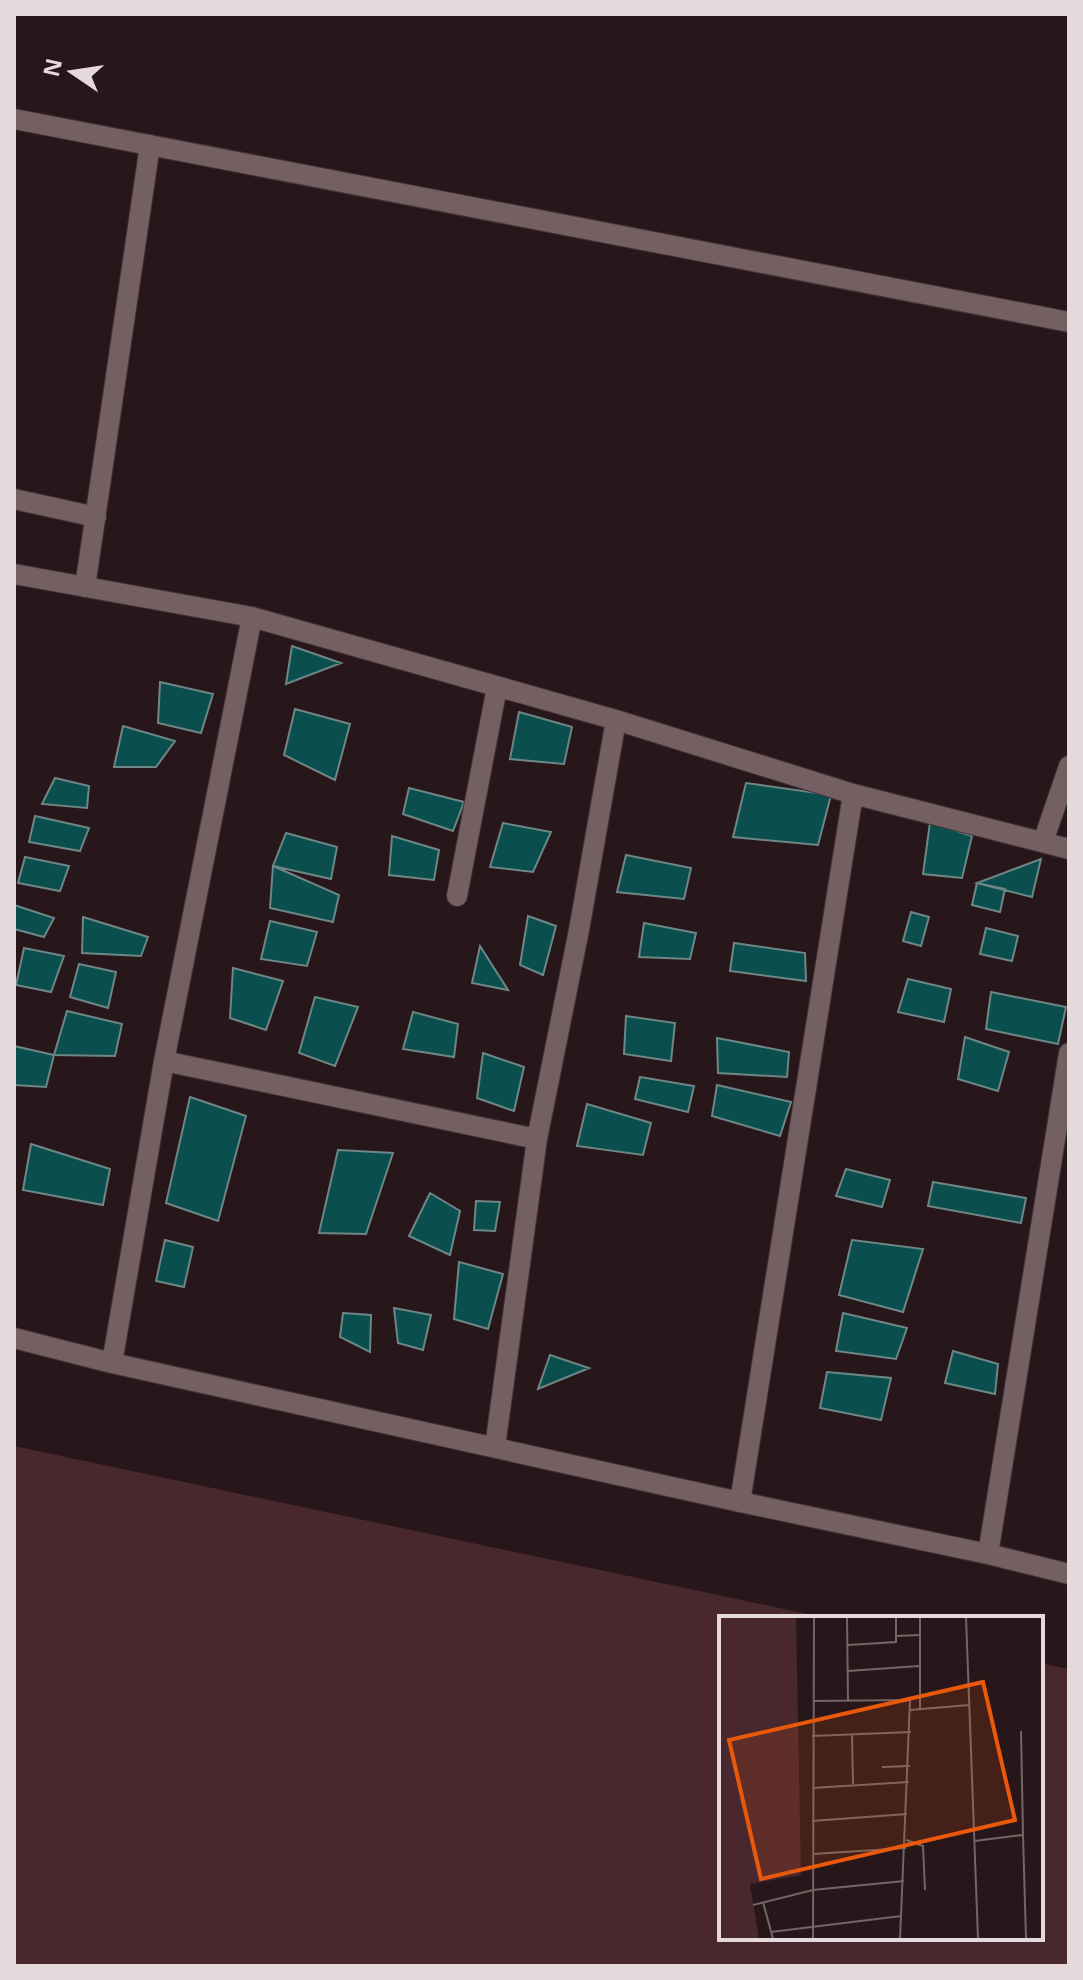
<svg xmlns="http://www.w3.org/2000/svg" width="1083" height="1980" font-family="'Open Sans',sans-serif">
<rect width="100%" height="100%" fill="#28171a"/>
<!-- green -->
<path fill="#48272e" d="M 14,1446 L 827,1618 L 721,1618 L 721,1938 L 1041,1938 L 1041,1663 L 1069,1669 L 1069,1966 L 14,1966 Z"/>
<!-- building -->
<path fill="#0a4f4e" stroke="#6e8685" stroke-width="2" d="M 292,646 L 341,663 L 286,684 Z
M 160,682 L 213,694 L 201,733 L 158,723 Z
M 295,709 L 350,724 L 335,780 L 284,755 Z
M 519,712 L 572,727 L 564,764 L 510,759 Z
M 123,726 L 175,741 L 156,767 L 114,767 Z
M 55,778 L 89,786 L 87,808 L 42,804 Z
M 746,783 L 831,795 L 818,845 L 733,837 Z
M 409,788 L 464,802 L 453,831 L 403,814 Z
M 35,816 L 89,828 L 80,851 L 29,842 Z
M 930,822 L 972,836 L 962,878 L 923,874 Z
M 503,823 L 551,832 L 533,872 L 490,867 Z
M 286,833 L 337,847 L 331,879 L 273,866 Z
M 392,836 L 439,850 L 434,880 L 389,875 Z
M 626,855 L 691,868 L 684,899 L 617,892 Z
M 25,857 L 69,866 L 60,891 L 18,883 Z
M 1041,859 L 1032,897 L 977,883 Z
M 273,866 L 339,895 L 333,922 L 270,908 Z
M 977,883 L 1005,889 L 1000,912 L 972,905 Z
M 14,905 L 54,918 L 44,937 L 14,929 Z
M 911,912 L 929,917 L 921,946 L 903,941 Z
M 528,916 L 556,926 L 543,975 L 520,965 Z
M 83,917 L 148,937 L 141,956 L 82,953 Z
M 270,921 L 317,932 L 307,966 L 261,959 Z
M 644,923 L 696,933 L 690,959 L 639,957 Z
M 986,928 L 1018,936 L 1012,961 L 980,954 Z
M 734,943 L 805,953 L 806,981 L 730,971 Z
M 480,946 L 508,990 L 472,983 Z
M 24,948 L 64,956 L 51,992 L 16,985 Z
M 79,964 L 116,972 L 108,1008 L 70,997 Z
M 233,968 L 283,981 L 266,1030 L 230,1018 Z
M 908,979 L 951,989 L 944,1022 L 898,1012 Z
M 991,992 L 1066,1007 L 1058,1044 L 986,1029 Z
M 315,997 L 358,1007 L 335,1066 L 299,1053 Z
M 67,1011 L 122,1024 L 115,1056 L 54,1055 Z
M 413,1012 L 458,1024 L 454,1057 L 403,1049 Z
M 626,1016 L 675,1023 L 671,1061 L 624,1054 Z
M 965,1037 L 1009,1052 L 998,1091 L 958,1079 Z
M 717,1038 L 789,1052 L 787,1077 L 718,1073 Z
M 14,1046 L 54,1055 L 46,1087 L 14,1085 Z
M 483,1053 L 524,1067 L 514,1111 L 477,1098 Z
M 640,1077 L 694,1086 L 688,1112 L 635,1099 Z
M 717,1085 L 791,1102 L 780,1136 L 712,1116 Z
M 190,1097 L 246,1116 L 218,1221 L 166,1203 Z
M 587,1104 L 651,1123 L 643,1155 L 577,1146 Z
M 31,1144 L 110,1169 L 103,1205 L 23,1190 Z
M 338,1150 L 393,1153 L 366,1234 L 319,1233 Z
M 846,1169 L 890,1180 L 882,1207 L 836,1196 Z
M 933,1182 L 1026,1198 L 1021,1223 L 928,1206 Z
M 430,1193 L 460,1211 L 450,1255 L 409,1236 Z
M 476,1201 L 500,1202 L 495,1231 L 474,1230 Z
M 165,1240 L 193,1247 L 184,1287 L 156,1281 Z
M 852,1240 L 923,1249 L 903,1312 L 839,1295 Z
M 459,1262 L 503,1274 L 488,1329 L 454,1319 Z
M 394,1308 L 431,1315 L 423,1350 L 398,1343 Z
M 343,1313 L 371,1315 L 370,1352 L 340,1337 Z
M 843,1313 L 907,1328 L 896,1359 L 836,1351 Z
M 953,1351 L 998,1364 L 995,1394 L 945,1383 Z
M 550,1355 L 589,1368 L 538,1389 Z
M 827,1372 L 891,1378 L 881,1420 L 820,1408 Z"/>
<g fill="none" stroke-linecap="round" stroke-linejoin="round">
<defs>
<path id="minor" d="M 14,119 L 1069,322
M 14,499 L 96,517
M 14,574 L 252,617 L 616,720 L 853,794 L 1069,849
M 85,587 L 150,145
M 1043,842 L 1069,766
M 457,896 L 497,687
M 164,1061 L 537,1139
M 112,1363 L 164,1061 L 252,617
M 495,1447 L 537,1139 L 579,930 L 616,720
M 740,1502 L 853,794
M 988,1554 L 1069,1053"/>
<path id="tertiary" d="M 14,1338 L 112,1363 L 740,1502 L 988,1554 L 1069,1574"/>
</defs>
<!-- minor casing -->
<use href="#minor" stroke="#3f3235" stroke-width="22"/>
<!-- tertiary casing -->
<use href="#tertiary" stroke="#3f3235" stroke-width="22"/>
<!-- minor -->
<use href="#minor" stroke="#745f62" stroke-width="20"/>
<!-- tertiary -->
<use href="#tertiary" stroke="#745f62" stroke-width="20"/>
</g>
<!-- overview -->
<g transform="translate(719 1616)">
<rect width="324" height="324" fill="#28171a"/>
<path d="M 0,1 L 77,1 L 82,259 L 31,268 L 40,323 L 0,323 Z" fill="#48272e"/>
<path fill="none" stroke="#746567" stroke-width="2" d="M 128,1 L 129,85M 247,1 L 259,323M 177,20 L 202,19M 129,29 L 177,26 L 177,1M 129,55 L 200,50M 94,85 L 191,84 L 181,323M 201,93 L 201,1M 191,94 L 250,89M 302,115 L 304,219M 133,118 L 134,168M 93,120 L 192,116M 163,151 L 191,150M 93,172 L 190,166M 93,205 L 188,198M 187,224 L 204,230 L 206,274M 255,225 L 304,219 L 307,323M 94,238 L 187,232M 44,286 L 54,323M 34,289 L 94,274 L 185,265M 52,316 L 182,300M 94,323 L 95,1"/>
<path fill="#e8590c" fill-opacity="0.15" stroke="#e8590c" stroke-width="4" d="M 264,66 L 296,204 L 42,263 L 10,124 Z"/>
<rect width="324" height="324" fill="none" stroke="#e5d9db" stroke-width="4"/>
</g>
<!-- border -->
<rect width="1083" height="1980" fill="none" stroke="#e5d9db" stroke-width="32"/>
<!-- north arrow -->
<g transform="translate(72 72) rotate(283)" stroke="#28171a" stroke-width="6" paint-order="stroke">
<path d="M0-6L14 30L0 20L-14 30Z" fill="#e5d9db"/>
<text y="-12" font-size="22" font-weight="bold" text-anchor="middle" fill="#e5d9db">N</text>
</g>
</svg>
